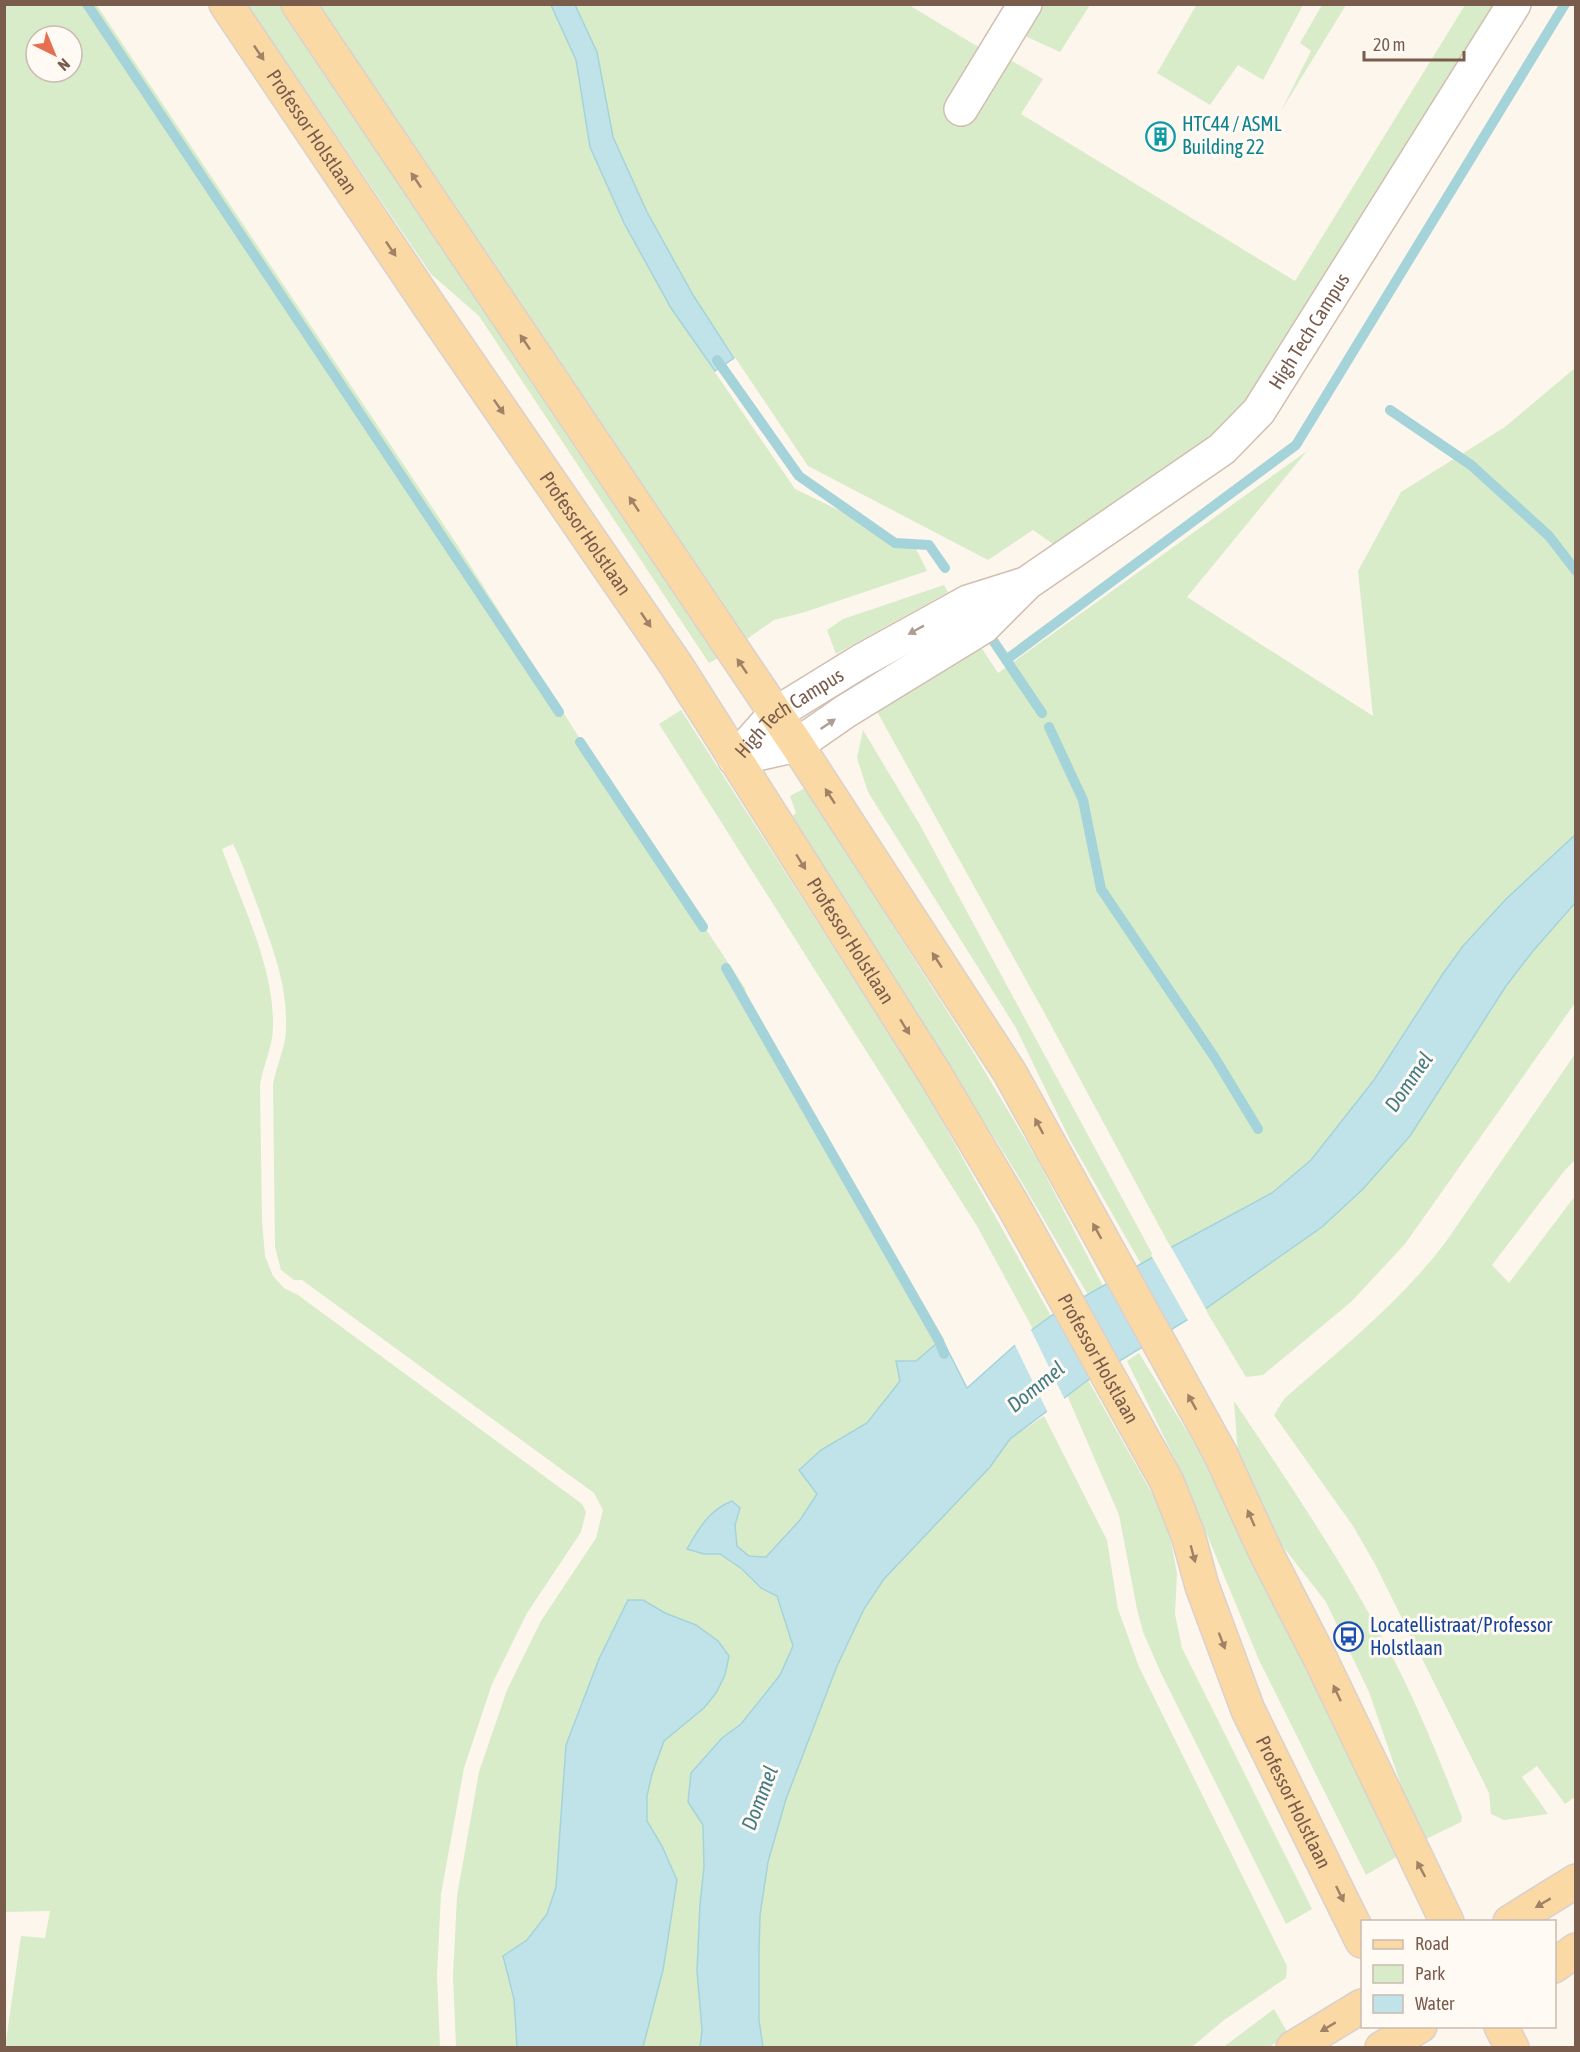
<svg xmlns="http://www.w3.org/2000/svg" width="1580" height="2052" font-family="'Asap Condensed',sans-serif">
<rect width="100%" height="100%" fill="#fdf6ec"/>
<!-- green -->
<path fill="#d8ecc9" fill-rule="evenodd" d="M 96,4 L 456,543 L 594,761 L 745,988 L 748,1004 L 942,1339 L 916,1361 L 867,1423 L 821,1450 L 799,1470 L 818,1494 L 800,1520 L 766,1557 L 749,1556 L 737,1546 L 735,1525 L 740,1508 L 704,1554 L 719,1554 L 742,1569 L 761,1588 L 777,1596 L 793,1646 L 781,1675 L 741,1724 L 722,1738 L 688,1802 L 703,1825 L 704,1867 L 700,1904 L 697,1971 L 702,2030 L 700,2047 L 643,2047 L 663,1970 L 677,1880 L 662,1846 L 647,1821 L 647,1796 L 652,1774 L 664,1741 L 704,1708 L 696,1625 L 665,1613 L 643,1600 L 580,1706 L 566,1745 L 556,1887 L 547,1914 L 527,1940 L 503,1956 L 514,1999 L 517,2047 L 456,2047 L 453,1976 L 457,1896 L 479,1772 L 507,1690 L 541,1621 L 596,1538 L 603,1510 L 594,1493 L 302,1280 L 294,1280 L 281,1270 L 275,1247 L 273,1085 C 276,1065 286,1048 286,1028 C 288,983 270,941 255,899 C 248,881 242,861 233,844 L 222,849 C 242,904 274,967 273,1026 C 273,1047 263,1065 260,1085 L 262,1220 L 265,1256 L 273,1276 L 284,1288 L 298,1295 L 582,1504 L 586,1512 L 581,1532 L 527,1613 L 492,1684 L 464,1768 L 441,1894 L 437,1975 L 440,2047 L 5,2048 L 21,1936 L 45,1938 L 50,1911 L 4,1912 L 4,5 ZM 36,36 L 72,36 L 72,72 L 36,72 Z
M 1197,4 L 1303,4 L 1303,5 L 1263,80 L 1238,65 L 1210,105 L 1157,73 Z
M 247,5 L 281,5 L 720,657 L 709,663 L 479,316 L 431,274 Z
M 320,5 L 551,5 L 576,60 L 590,147 L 624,223 L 671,308 L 795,489 L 915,547 L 927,571 L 805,612 L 774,620 L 747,639 Z
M 575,5 L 909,5 L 975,45 L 1012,61 L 1043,79 L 1021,114 L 1295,281 L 1465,5 L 1496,5 L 1262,386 L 1212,435 L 1139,488 L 1053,544 L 1033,530 L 988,560 L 808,466 L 693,295 L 647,212 L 613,137 L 597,52 Z
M 1044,5 L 1090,5 L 1060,52 L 1025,36 Z
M 1322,5 L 1346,5 L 1281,111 L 1311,51 L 1300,43 Z
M 1575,368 L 1575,835 L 1506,899 L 1463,946 L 1442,975 L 1374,1080 L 1311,1160 L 1272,1193 L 1171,1248 L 1045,1014 L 875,708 L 977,641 L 998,673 L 1307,451 L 1187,597 L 1373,716 L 1358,571 L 1401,492 L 1505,427 Z
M 944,585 L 948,592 L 836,654 L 827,630 L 843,619 Z
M 681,710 L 920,1082 L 1051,1316 L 1033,1329 L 977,1226 L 659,724 Z
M 863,730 L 920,825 L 1154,1257 L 1141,1264 L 1070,1140 L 1016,1028 L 868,792 L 857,758 Z
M 805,788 L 972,1050 L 1038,1161 L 1103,1286 L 1088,1295 L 1017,1174 L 949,1065 L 790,818 L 796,813 L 790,796 Z
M 1575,903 L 1575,1003 L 1405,1244 L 1351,1302 L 1263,1375 L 1246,1377 L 1205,1309 L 1322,1227 L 1363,1189 L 1410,1136 L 1506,986 L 1533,951 Z
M 1575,1054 L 1575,1160 L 1565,1170 L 1492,1265 L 1509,1283 L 1575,1196 L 1575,1797 L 1565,1804 L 1537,1766 L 1522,1777 L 1548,1814 L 1504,1820 L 1491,1814 L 1489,1793 L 1375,1564 L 1353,1526 L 1274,1415 L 1284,1399 C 1341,1349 1399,1303 1445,1243 Z
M 1139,1353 L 1200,1453 L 1398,1856 L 1366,1875 L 1259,1660 L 1181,1472 L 1127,1361 Z
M 1088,1380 L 1167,1520 L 1177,1573 L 1175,1614 L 1182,1648 L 1312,1909 L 1286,1924 L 1161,1673 L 1143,1632 L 1137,1609 L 1119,1515 L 1067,1395 Z
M 1234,1401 C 1295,1492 1357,1583 1405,1682 C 1426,1726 1444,1771 1462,1817 L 1461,1822 L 1424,1840 L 1409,1808 L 1369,1692 L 1326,1602 L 1281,1544 L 1238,1456 Z
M 1044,1416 L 1107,1540 L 1118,1609 L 1139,1667 L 1287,1966 L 1286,1978 L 1224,2020 L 1192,2047 L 763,2048 L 759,2020 L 759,1951 L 760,1915 L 768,1862 L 786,1799 L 837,1666 L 864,1609 L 884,1579 L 990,1467 L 1010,1439 Z
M 1274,2009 L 1289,2035 L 1269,2047 L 1222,2048 Z"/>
<!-- water -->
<path fill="#bfe3e8" stroke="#a5d3da" stroke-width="1.5" d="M 551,5 L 575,5 L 597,52 L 613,137 L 647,212 L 693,295 L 734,358 L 715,371 L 671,308 L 624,223 L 590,147 L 576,60 Z
M 1575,835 L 1575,903 L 1533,951 L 1506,986 L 1410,1136 L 1363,1189 L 1322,1227 L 1205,1309 L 1088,1380 L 1010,1439 L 990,1467 L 884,1579 L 864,1609 L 837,1666 L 786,1799 L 768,1862 L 760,1915 L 759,1951 L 759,2020 L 763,2047 L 700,2047 L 702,2030 L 697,1971 L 700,1904 L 704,1867 L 703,1825 L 688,1802 L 691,1773 L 722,1738 L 741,1724 L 780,1675 L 793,1646 L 777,1596 L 761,1588 L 742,1569 L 720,1554 L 704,1554 L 687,1549 C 699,1528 709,1510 732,1501 L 740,1508 L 735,1525 L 737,1546 L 749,1556 L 766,1557 L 800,1520 L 817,1494 L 799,1470 L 821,1450 L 867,1423 L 900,1381 L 896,1361 L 916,1361 L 942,1339 L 967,1388 L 1033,1329 L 1051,1316 L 1146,1261 L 1272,1193 L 1311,1160 L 1374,1080 L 1442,975 L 1463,946 L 1506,899 Z
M 628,1600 L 643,1600 L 665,1613 L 696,1625 L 718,1641 L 729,1656 L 725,1675 L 716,1693 L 704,1708 L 664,1741 L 652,1774 L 647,1796 L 647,1821 L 662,1846 L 677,1880 L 663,1970 L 643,2047 L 517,2047 L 514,1999 L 503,1956 L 527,1940 L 547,1914 L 556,1887 L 566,1745 L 599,1659 Z"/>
<!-- pier -->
<path fill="#fdf6ec" d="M 1170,1245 L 1207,1311 L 1189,1322 L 1151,1255 Z
M 1030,1328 L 1065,1400 L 1048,1413 L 1014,1343 Z"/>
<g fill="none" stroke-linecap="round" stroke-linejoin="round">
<!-- stream -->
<path stroke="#a5d3da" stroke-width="10" d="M 87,4 L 559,712
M 717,360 L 799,476 L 895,543 L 929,545 L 945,568
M 1390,410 L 1471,465 L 1549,536 L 1576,571
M 990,636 L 1042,713
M 1006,660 L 1296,445 L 1565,4
M 1049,727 L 1083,800 L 1101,889 L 1215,1058 L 1258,1129
M 580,742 L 703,927
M 726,968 L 939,1341 L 944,1354"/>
<defs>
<g id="minor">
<path d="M 961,109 L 1025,4"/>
<path id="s1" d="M 735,759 L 797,745 L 846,711 L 983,627 L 1027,583 L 1222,449 L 1259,411 L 1514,4"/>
<path id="s2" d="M 735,759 L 775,714 L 861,661 L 968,602 L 1022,585"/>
</g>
<g id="major">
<path id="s3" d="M 226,4 L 430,307 L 676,665 L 935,1074 L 1014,1207 L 1167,1482 L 1188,1535 L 1202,1586 L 1248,1710 L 1362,1941"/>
<path d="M 298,4 L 797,745 L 1010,1073 L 1220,1453 L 1266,1553 L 1321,1660 L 1447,1922"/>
<path d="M 1510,1922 L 1576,1881"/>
<path d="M 1554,1966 L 1576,1950"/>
<path d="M 1501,2026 L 1512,2048"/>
<path d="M 1293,2048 L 1362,2006"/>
<path d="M 1382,2048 L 1420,2026"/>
</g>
</defs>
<!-- minor casing -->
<use href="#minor" stroke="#d1beb0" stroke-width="36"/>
<!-- major casing -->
<use href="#major" stroke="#dad1cd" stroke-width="36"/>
<!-- minor -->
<use href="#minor" stroke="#fff" stroke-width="33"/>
<!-- major -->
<use href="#major" stroke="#fbd9a5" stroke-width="33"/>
</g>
<!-- one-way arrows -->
<defs><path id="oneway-solid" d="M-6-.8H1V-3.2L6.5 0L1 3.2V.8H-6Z" transform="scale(1.5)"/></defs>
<g fill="#a18267">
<use href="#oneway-solid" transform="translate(259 53) rotate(56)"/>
<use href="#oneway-solid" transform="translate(416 180) rotate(-124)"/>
<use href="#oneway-solid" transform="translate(391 249) rotate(56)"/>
<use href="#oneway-solid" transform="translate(525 342) rotate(-124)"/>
<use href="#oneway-solid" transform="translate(499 407) rotate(55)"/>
<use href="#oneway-solid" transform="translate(634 504) rotate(-124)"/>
<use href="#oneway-solid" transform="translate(646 620) rotate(56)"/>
<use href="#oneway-solid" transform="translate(742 666) rotate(-124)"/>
<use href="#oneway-solid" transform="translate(830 796) rotate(-123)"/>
<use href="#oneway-solid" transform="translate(801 862) rotate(58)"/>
<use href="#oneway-solid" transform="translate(937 960) rotate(-123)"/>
<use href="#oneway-solid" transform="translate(905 1027) rotate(58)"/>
<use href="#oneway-solid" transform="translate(1039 1126) rotate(-118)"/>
<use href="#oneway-solid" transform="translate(1097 1231) rotate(-119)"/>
<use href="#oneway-solid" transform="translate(1192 1402) rotate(-119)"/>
<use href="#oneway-solid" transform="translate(1251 1518) rotate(-114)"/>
<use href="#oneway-solid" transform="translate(1193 1554) rotate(75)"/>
<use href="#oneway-solid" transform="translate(1222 1641) rotate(69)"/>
<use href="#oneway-solid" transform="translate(1337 1693) rotate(-115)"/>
<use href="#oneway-solid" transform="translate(1421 1869) rotate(-118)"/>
<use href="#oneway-solid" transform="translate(1340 1894) rotate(64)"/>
<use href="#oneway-solid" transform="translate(1543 1903) rotate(149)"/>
<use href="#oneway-solid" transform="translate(1328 2027) rotate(149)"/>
</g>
<g fill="#af9d94">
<use href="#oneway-solid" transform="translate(916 630) rotate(151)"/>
<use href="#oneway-solid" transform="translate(828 724) rotate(-34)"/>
</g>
<!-- icons -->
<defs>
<symbol id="building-ring" viewBox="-11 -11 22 22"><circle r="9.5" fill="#fffaf3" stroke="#0f9aa8" stroke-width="1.5"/><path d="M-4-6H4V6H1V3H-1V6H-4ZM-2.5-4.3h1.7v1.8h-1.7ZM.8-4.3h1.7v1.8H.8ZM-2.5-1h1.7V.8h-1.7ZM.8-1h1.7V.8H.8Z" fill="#0f9aa8"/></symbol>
<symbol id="bus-ring" viewBox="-11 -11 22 22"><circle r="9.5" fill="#fffaf3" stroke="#1a4fb4" stroke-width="1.5"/><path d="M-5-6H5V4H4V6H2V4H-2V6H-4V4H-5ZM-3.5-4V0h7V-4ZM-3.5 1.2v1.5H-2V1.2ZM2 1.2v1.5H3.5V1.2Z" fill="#1a4fb4"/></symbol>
</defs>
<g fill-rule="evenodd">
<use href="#building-ring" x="1144" y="120" width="33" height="33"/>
<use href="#bus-ring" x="1332" y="1620" width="33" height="33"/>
</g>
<g text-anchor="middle" stroke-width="6" stroke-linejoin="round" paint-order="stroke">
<!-- culture labels -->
<g font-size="20" fill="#0d838f" stroke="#fffaf3" text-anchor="start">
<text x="1182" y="131">HTC44 / ASML<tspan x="1182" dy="23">Building 22</tspan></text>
</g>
<!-- street labels -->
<g font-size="20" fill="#7a5c4d" stroke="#fffaf3">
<text dy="7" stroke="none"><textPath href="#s3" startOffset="154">Professor Holstlaan</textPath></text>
<text dy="7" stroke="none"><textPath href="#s1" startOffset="730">High Tech Campus</textPath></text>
<text dy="7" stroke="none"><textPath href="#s3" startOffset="640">Professor Holstlaan</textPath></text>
<text dy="7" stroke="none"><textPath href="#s2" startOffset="72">High Tech Campus</textPath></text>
<text dy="7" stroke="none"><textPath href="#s3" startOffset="1126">Professor Holstlaan</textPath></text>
<text dy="7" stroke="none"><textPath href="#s3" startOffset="1612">Professor Holstlaan</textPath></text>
<text dy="7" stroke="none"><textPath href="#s3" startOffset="2098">Professor Holstlaan</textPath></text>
</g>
<!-- transit labels -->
<g font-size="20" fill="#164399" stroke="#fffaf3" text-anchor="start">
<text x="1370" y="1632">Locatellistraat/Professor<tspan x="1370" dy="23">Holstlaan</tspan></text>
</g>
<!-- water labels -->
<g font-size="21" font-style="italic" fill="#437c86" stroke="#fffaf3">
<text transform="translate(1409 1082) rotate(-55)" y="7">Dommel</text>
<text transform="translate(1036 1387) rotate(-39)" y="7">Dommel</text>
<text transform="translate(760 1798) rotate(-69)" y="7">Dommel</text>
</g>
</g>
<!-- border -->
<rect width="1580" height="2052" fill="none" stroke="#7a5c4d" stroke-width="12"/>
<!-- legend -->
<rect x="1361" y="1920" width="195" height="108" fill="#fffaf3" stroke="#cabbb1" stroke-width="1.5"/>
<rect x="1373" y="1940" width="30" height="9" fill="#fbd9a5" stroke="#cabbb1" stroke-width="1.5"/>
<text x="1415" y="1950" font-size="18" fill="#7a5c4d">Road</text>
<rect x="1373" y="1965" width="30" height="18" fill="#d8ecc9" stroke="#cabbb1" stroke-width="1.5"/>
<text x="1415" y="1980" font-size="18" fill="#7a5c4d">Park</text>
<rect x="1373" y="1995" width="30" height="18" fill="#bfe3e8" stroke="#cabbb1" stroke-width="1.5"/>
<text x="1415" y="2010" font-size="18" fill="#7a5c4d">Water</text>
<!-- north arrow -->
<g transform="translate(54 54) rotate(137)"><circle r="28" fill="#fffaf3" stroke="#cabbb1" stroke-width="1.5"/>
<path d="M0-4.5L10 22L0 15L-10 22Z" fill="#e76f51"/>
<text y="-9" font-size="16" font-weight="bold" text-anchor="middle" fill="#7a5c4d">N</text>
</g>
<!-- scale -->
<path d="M1364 51v9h100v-9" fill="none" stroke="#7a5c4d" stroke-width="3"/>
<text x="1373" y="51" font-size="18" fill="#7a5c4d" stroke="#fffaf3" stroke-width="4.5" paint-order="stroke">20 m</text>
</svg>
